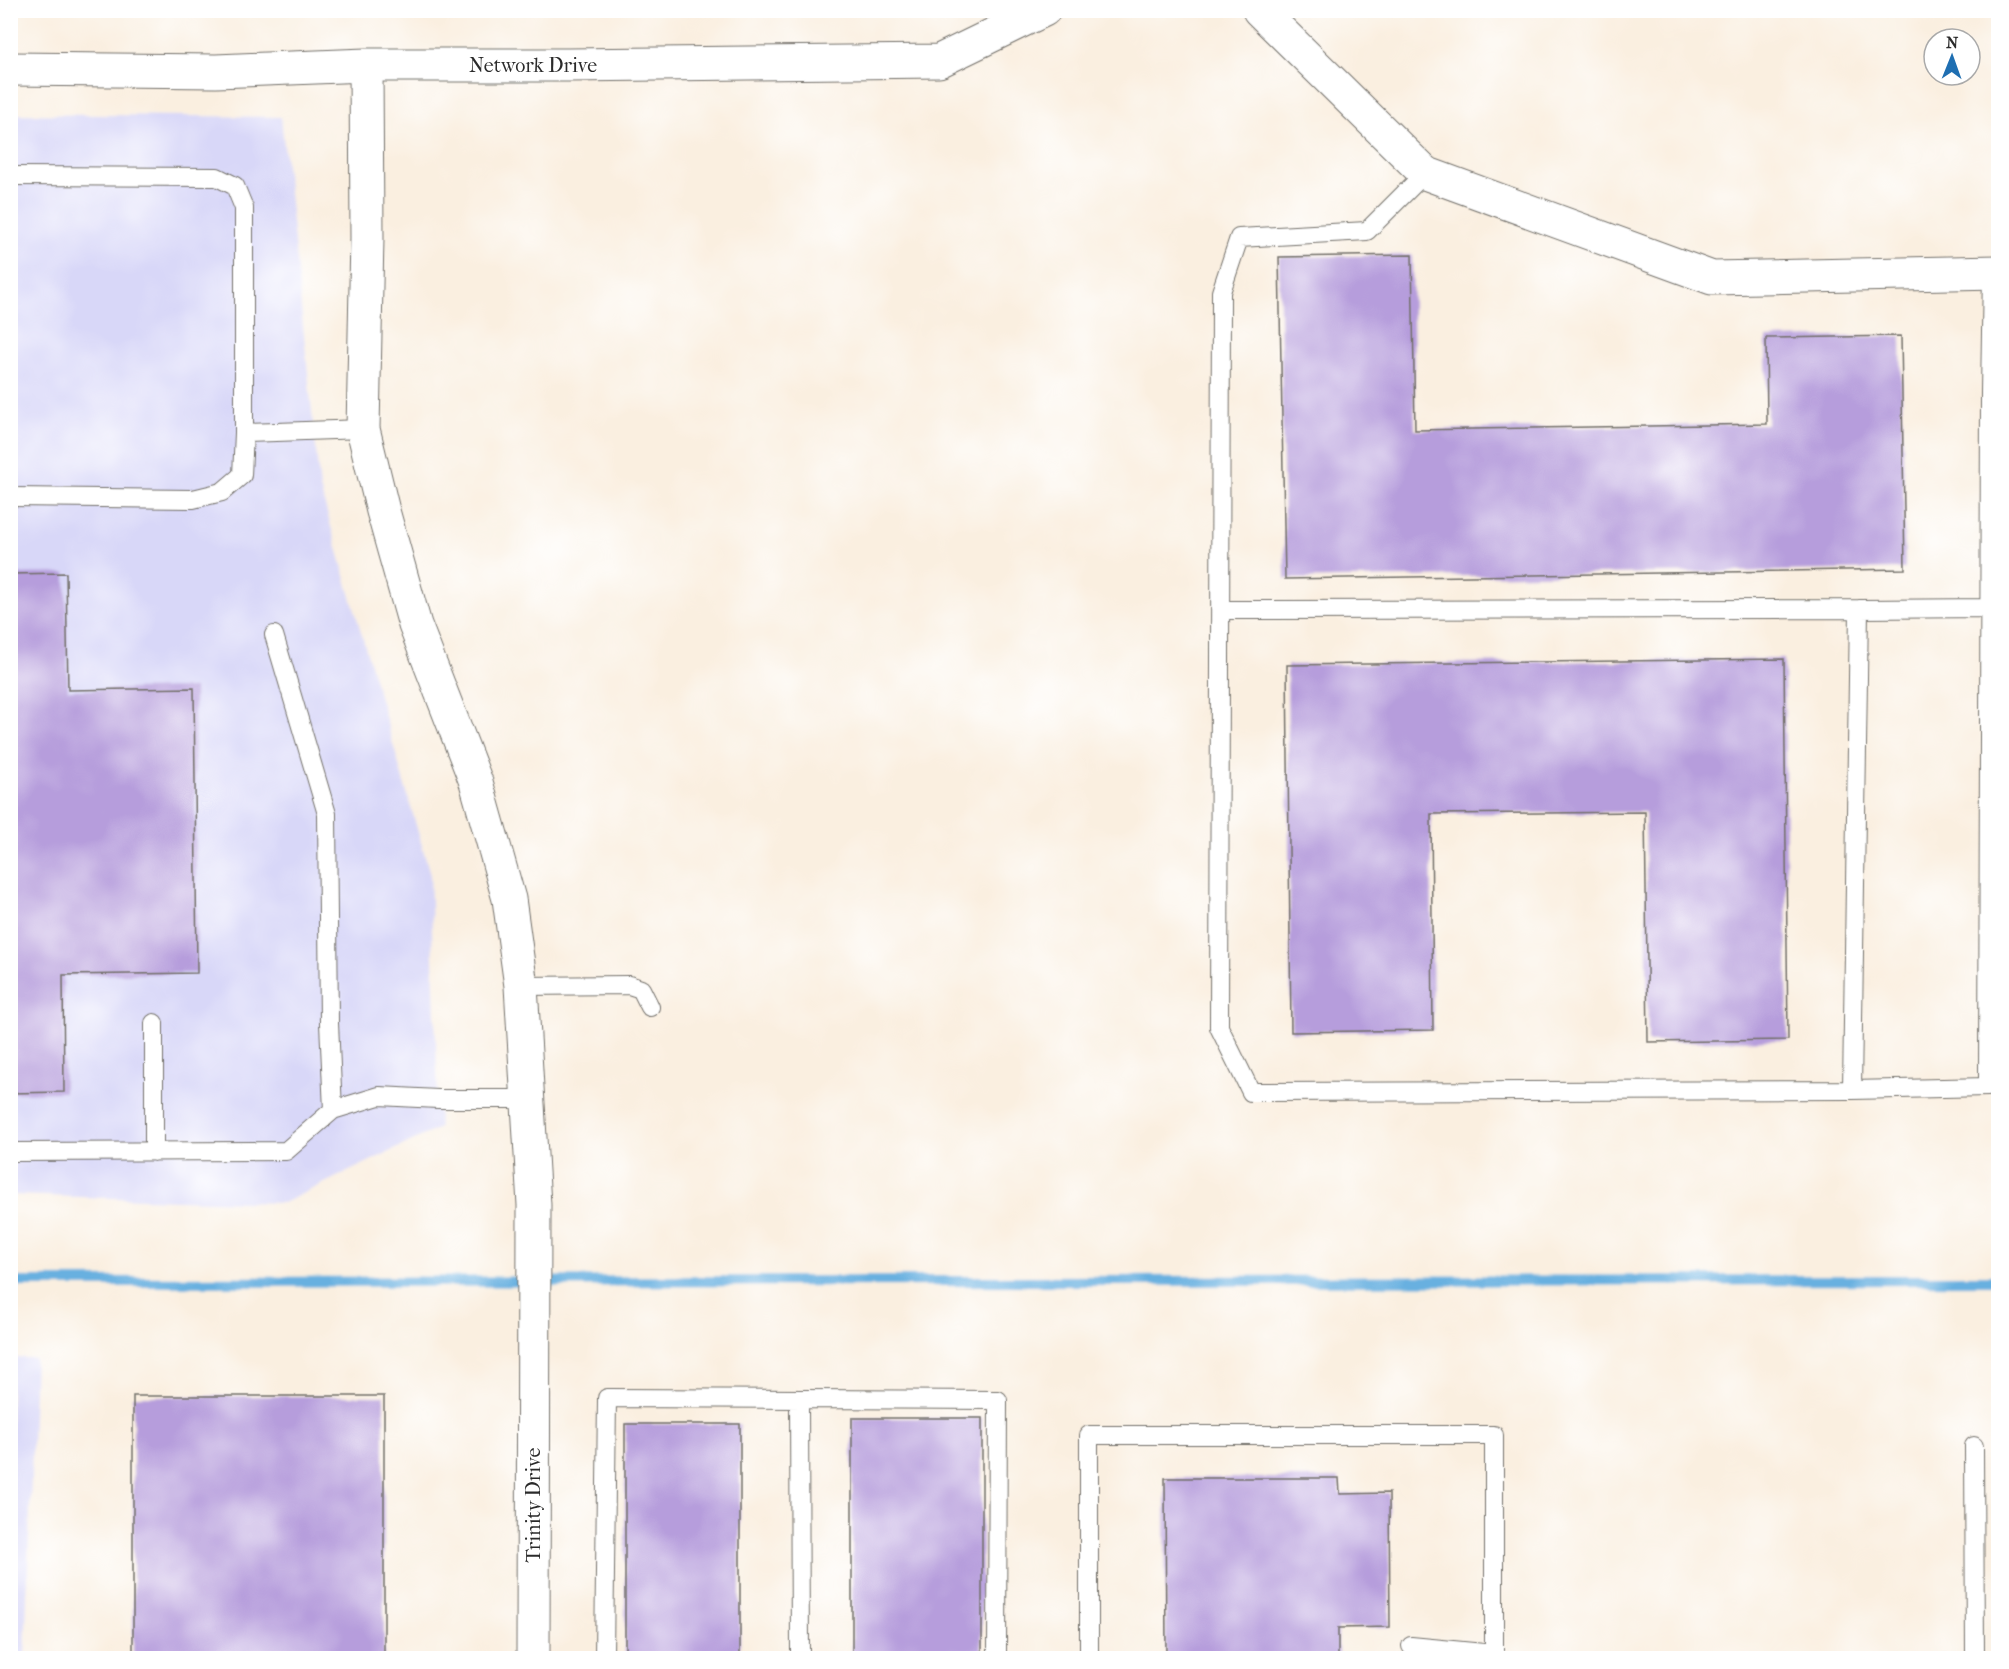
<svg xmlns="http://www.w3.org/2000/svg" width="2009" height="1669" font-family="'IM FELL French Canon',serif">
<rect width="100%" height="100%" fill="#fff"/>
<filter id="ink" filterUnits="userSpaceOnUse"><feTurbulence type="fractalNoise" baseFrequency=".0167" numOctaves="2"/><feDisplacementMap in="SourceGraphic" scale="12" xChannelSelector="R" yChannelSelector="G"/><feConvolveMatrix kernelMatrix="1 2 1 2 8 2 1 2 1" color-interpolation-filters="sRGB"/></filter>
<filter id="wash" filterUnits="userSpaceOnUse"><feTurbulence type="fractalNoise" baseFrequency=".008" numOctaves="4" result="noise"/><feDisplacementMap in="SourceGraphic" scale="24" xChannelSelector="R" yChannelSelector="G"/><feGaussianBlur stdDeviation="1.35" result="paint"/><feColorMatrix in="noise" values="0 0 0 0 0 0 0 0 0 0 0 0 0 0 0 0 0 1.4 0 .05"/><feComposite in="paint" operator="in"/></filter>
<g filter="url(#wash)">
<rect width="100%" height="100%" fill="#faefe0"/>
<!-- built -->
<path fill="#d8d7f8" d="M 11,114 L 281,117 L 320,488 L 430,874 L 439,1128 L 283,1203 L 11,1195 Z
M 11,1358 L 35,1358 L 25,1658 L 10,1658 Z"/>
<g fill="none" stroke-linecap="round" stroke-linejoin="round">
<!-- stream -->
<path stroke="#68b0e0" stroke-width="10" d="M 10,1282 L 1998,1280"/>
</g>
<g id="blocks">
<!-- building -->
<path fill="#b69ddc" d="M 1412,255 L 1415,430 L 1767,424 L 1766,338 L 1901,336 L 1905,569 L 1285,579 L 1279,257 Z
M 66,573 L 68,690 L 194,688 L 197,973 L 63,975 L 64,1092 L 10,1093 L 10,574 Z
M 1784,659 L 1788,1040 L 1648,1042 L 1645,812 L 1431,814 L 1433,1030 L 1291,1032 L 1287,665 Z
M 133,1396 L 384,1396 L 384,1658 L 133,1658 Z
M 852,1418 L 982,1418 L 982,1658 L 852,1658 Z
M 625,1424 L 740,1424 L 740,1658 L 625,1658 Z
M 1165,1478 L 1339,1478 L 1340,1494 L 1389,1493 L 1390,1627 L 1338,1628 L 1338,1658 L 1166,1658 Z"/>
</g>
</g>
<g filter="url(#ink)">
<use href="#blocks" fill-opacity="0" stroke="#73706a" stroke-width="1.5"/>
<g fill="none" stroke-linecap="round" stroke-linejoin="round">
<defs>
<path id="lane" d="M 10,176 L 217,177 L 235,186 L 244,208 L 244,433
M 10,497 L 193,499 L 222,492 L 242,475 L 244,433 L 363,429
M 1859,609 L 1991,608
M 1221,610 L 1859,609 L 1852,1090 L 1251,1092 L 1219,1027 L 1221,292 L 1239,238 L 1367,231 L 1425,173
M 274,635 L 327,814 L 329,1023 L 333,1110
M 521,986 L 629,985 L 641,989 L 650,1007
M 154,1023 L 154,1152
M 1852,1090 L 1988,1087 L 1990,392 L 1992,272
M 10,1152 L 286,1151 L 333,1110 L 379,1096 L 438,1099 L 528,1099
M 799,1399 L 800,1658
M 1974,1446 L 1975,1658
M 1411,1646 L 1494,1654
M 604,1658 L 607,1398 L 998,1400 L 997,1658
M 1089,1658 L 1089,1435 L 1494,1435 L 1494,1658"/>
<path id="street" d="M 1259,10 L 1425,173 L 1712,278 L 1998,272
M 366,65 L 367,238 L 363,429 L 383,511 L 415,625 L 476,782 L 509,899 L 521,986 L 534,1205 L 533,1658
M 10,69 L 216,71 L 366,65 L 568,65 L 939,61 L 1044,10"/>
</defs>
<!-- lane casing -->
<use href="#lane" stroke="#73706a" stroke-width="20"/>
<!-- street casing -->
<use href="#street" stroke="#73706a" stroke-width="35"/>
<!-- lane -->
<use href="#lane" stroke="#fff" stroke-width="18"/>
<!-- street -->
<use href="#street" stroke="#fff" stroke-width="33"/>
</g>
</g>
<g text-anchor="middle" stroke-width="6" stroke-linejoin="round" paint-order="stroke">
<!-- street labels -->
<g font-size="20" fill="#2b2b2b" stroke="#fff">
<text x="533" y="72">Network Drive</text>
<text transform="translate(533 1505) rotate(-90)" y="7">Trinity Drive</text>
</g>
</g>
<!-- margin -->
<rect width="2009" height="1669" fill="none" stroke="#fff" stroke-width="36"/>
<!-- north arrow -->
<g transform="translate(1952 57) rotate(1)"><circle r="28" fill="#ffffff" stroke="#aaaaaa" stroke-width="1.5"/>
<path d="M0-4.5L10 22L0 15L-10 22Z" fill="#1f6fb2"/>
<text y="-9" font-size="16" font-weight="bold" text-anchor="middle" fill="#2b2b2b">N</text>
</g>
</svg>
